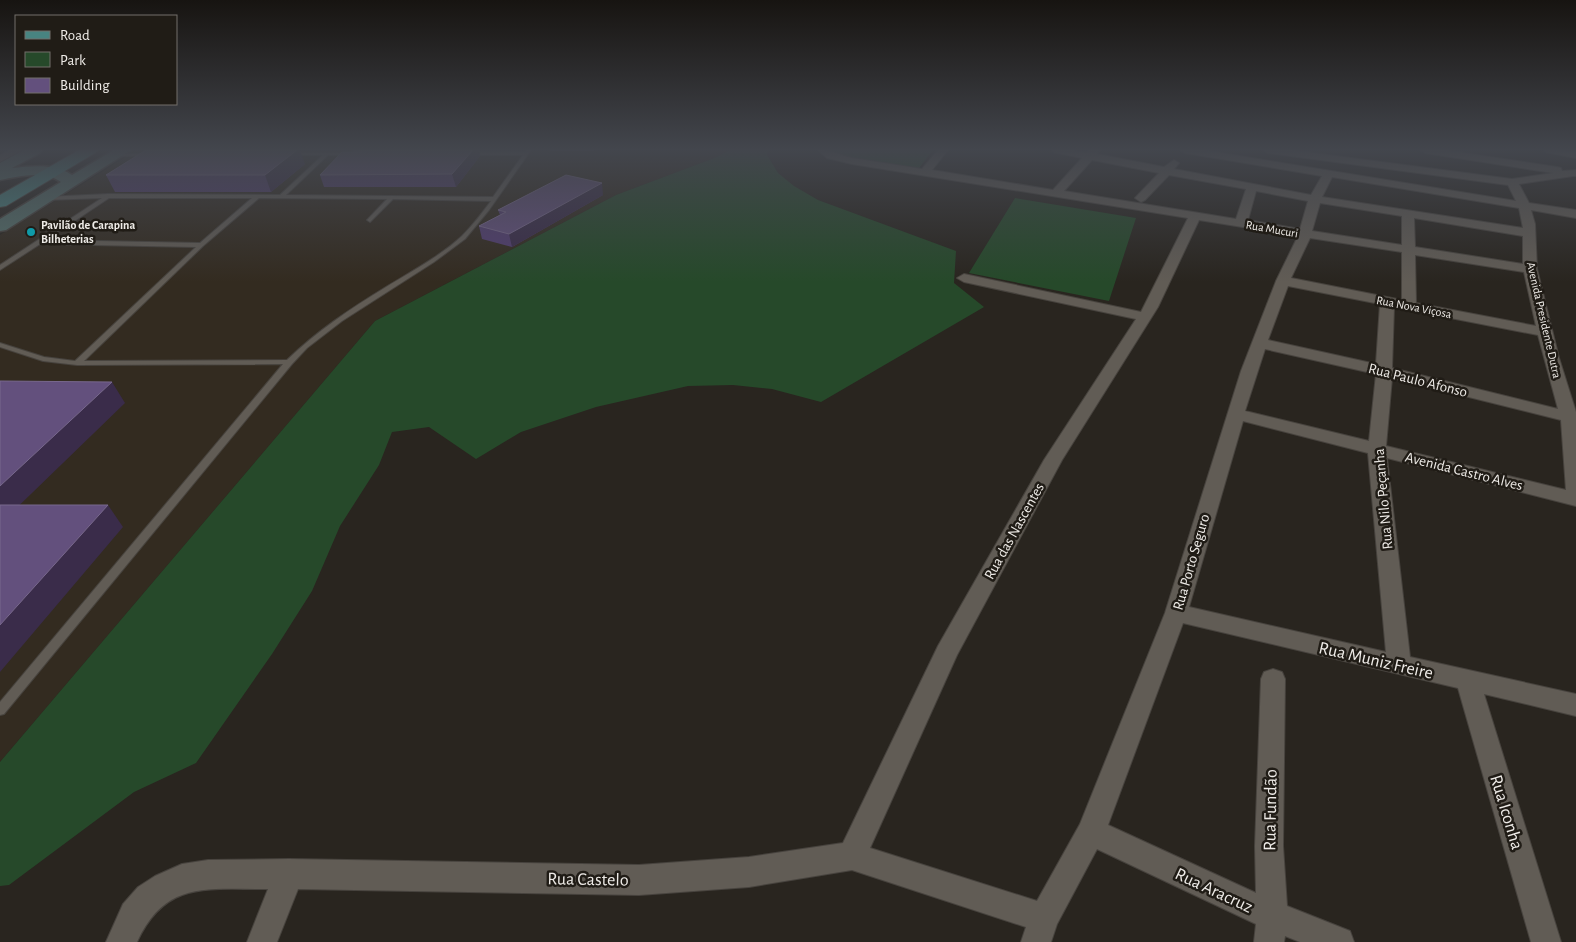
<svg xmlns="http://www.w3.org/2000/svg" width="1576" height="942" font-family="'Alegreya Sans',sans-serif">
<rect width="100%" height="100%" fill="#29251f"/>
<!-- built -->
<path fill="#332b20" d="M 137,150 L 730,150 L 717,157 L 616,195 L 375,321 L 0,762 L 0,235 Z"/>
<!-- green -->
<path fill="#26492a" d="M 730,150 L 769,150 L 767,155 L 778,173 L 794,186 L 818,200 L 956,251 L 954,283 L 984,307 L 821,402 L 772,389 L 733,385 L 688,386 L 596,407 L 521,432 L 476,459 L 429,427 L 392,432 L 379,465 L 340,526 L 312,591 L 272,654 L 196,763 L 134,792 L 9,885 L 0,886 L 0,762 L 375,321 L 616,195 L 717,157 Z
M 825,150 L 933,150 L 919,168 L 821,153 Z
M 1015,198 L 1136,218 L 1109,301 L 969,273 Z"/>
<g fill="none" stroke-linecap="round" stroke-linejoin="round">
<defs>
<path id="lane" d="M 527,150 L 531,150 L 489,210 L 465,239 L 434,262 L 342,321 L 307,348 L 292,364 L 4,714 L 0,715 L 0,702 L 283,364 L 77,365 L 43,361 L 0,347 L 0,343 L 44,357 L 75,361 L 196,247 L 40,244 L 0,270 L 0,265 L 102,198 L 46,200 L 44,199 L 44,197 L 108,194 L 280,195 L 323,155 L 288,155 L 288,153 L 352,153 L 352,155 L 328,155 L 286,195 L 493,197 L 523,155 L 466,155 L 466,153 L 525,152 ZM 109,198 L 252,198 L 200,243 L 46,240 ZM 259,198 L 387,199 L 368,219 L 367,220 L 370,222 L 393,199 L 491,201 C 482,213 473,225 462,236 C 442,255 409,273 386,287 C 350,309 317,331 287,360 L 84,361 L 203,246 Z
M 113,154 L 150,154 L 152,155 L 150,156 L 113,156 Z"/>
<path id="street" d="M 10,150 L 22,150 L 0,162 L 0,155 Z
M 818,150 C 830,149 839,155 852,158 C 875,162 899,165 922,169 L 938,150 L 948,150 L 932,170 L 1053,190 L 1082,158 L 1053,152 L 1052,150 L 1072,150 L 1087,153 L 1089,150 L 1100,150 L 1097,154 L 1164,167 L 1174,160 L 1179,163 L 1174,169 L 1311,195 L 1322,176 L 1185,153 L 1180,150 L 1203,150 L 1516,201 L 1508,185 L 1268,153 L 1263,150 L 1290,150 L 1512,179 L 1553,173 L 1425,153 L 1420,150 L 1444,150 L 1557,167 L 1561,168 L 1562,171 L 1576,170 L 1576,176 L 1573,176 L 1519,184 L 1529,203 L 1576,210 L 1576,218 L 1531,210 L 1535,224 L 1537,269 L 1559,358 L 1576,412 L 1576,506 L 1387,458 L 1410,657 L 1576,694 L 1576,716 L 1484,694 L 1561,942 L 1531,942 L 1458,688 L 1183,623 L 1108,825 L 1256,893 L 1255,846 L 1261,679 L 1264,672 L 1273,669 L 1282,672 L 1285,679 L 1283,846 L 1287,906 L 1350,931 L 1354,942 L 1300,942 L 1285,936 L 1284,942 L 1254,942 L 1256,924 L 1097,849 L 1057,924 L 1051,942 L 1021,942 L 1026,927 L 852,870 L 749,887 L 639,895 L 298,889 L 277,942 L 247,942 L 268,889 C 209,890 166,879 137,942 L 106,942 L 123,904 L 138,887 L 155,876 L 182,864 L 208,860 L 289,859 L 639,865 L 749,857 L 843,843 L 938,646 L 1044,460 L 1136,319 L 964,282 L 957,278 L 964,274 L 1141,312 L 1188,218 L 852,164 L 827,158 ZM 1092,160 L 1159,173 L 1135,198 L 1141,202 L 1145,200 L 1169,175 L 1246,189 L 1236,219 L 1064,191 ZM 1332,177 L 1519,208 L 1523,228 L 1322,197 ZM 1256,191 L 1308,201 L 1300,229 L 1248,220 ZM 1320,203 L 1402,216 L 1402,245 L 1312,231 ZM 1414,218 L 1523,236 L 1523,264 L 1415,247 ZM 1199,220 L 1298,236 L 1276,281 L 1241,371 L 1165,613 L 1080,824 L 1037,901 L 870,848 L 957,655 L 1062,460 L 1158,307 ZM 1310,238 L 1402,252 L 1402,300 L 1291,278 ZM 1415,255 L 1524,272 L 1536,326 L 1416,303 ZM 1288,286 L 1380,304 L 1376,364 L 1268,340 ZM 1394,307 L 1538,335 L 1558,409 L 1392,368 ZM 1265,349 L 1376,374 L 1369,441 L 1245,411 ZM 1392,378 L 1561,420 L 1566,490 L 1386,446 ZM 1243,421 L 1368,453 L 1386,652 L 1189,607 Z
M 1544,150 L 1576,152 L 1576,158 L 1545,152 Z"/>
<path id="secondary" d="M 24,150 L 42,150 L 40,153 L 12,168 C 32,166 55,163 72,175 L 114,150 L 131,150 L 6,230 L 0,231 L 0,219 L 61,182 C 45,170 19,176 0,180 L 0,163 Z"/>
<path id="primary" d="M 79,150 L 98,150 L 95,153 L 6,206 L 0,207 L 0,195 Z"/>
</defs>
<!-- lane casing -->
<use href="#lane" stroke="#47433e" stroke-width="2"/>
<!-- street casing -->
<use href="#street" stroke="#47433e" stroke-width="2"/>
<!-- secondary casing -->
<use href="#secondary" stroke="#47433e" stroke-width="3"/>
<!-- primary casing -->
<use href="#primary" stroke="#47433e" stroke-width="2"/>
<!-- lane -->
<use href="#lane" fill="#615c55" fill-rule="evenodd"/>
<!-- street -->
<use href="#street" fill="#615c55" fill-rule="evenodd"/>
<!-- secondary -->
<use href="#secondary" fill="#55706b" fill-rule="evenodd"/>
<!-- primary -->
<use href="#primary" fill="#488481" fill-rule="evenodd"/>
</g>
<!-- wall -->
<path fill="#523d70" d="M 352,150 L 513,150 L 479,150 L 480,156 L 456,187 L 324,187 L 320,175 L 353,152 Z
M 550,150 L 594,150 L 594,151 L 550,151 Z
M 305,164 L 271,192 L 115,192 L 106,175 Z
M 603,195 L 512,247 L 482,239 L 479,226 L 500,215 L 498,210 Z"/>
<!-- shaded-wall -->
<path fill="#3a2c4a" d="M 297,150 L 300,150 L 305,164 L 271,192 L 265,175 Z
M 473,150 L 479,150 L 480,156 L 456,187 L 452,174 Z
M 602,183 L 603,195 L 512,247 L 509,234 Z
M 112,382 L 125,403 L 0,524 L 0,486 Z
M 108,505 L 123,527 L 0,672 L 0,625 Z"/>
<!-- building -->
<path fill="#63507d" stroke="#78688d" d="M 146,150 L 297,150 L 265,175 L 106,175 Z
M 359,150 L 473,150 L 452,174 L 320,175 L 342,152 L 362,152 Z
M 566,175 L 602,183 L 509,234 L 479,226 L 506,212 L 498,210 Z
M 0,381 L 112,382 L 0,486 Z
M 0,505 L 108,505 L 0,625 Z"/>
<!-- sky -->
<linearGradient id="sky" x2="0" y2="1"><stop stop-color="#171411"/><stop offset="0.53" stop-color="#43464d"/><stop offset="1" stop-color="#43464d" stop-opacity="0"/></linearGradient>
<rect width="1576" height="282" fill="url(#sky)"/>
<!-- markers -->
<circle fill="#0f9aa8" stroke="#201c16" stroke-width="2" cx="31" cy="232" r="5"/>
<g text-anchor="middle" stroke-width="5" stroke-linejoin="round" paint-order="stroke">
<!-- far-poi labels -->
<g font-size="12" font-weight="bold" fill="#eeebe7" stroke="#201c16" text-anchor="start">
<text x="41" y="229">Pavilão de Carapina<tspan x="41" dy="14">Bilheterias</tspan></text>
</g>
<!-- far-street labels -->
<g font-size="12" fill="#eeebe7" stroke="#201c16">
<text transform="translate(1272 229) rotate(10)" y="4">Rua Mucuri</text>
<text transform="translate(1414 307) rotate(11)" y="4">Rua Nova Viçosa</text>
<text transform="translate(1544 320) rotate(77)" y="4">Avenida Presidente Dutra</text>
</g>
<!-- street labels -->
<g font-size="15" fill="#eeebe7" stroke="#201c16">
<text transform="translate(1418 380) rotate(14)" y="5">Rua Paulo Afonso</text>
<text transform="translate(1464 471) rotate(14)" y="5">Avenida Castro Alves</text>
<text transform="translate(1383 499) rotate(-95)" y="5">Rua Nilo Peçanha</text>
<text transform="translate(1014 531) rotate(-61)" y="5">Rua das Nascentes</text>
<text transform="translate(1191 562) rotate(-74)" y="5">Rua Porto Seguro</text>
</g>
<!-- near-street labels -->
<g font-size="18" fill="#eeebe7" stroke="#201c16">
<text transform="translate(1376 660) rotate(13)" y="6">Rua Muniz Freire</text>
<text transform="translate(1270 810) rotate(-89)" y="6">Rua Fundão</text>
<text transform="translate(1507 812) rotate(73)" y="6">Rua Iconha</text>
<text transform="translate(588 879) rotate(1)" y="6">Rua Castelo</text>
<text transform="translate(1214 890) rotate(25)" y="6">Rua Aracruz</text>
</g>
</g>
<!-- legend -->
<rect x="15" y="15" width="162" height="90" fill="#201c16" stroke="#726f6a"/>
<rect x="25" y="31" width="25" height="8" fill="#488481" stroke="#726f6a"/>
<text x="60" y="40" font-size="15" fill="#eeebe7">Road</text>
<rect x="25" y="52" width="25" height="15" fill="#26492a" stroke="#726f6a"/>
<text x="60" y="65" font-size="15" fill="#eeebe7">Park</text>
<rect x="25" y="78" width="25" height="15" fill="#63507d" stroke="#726f6a"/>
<text x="60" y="90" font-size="15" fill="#eeebe7">Building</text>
</svg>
